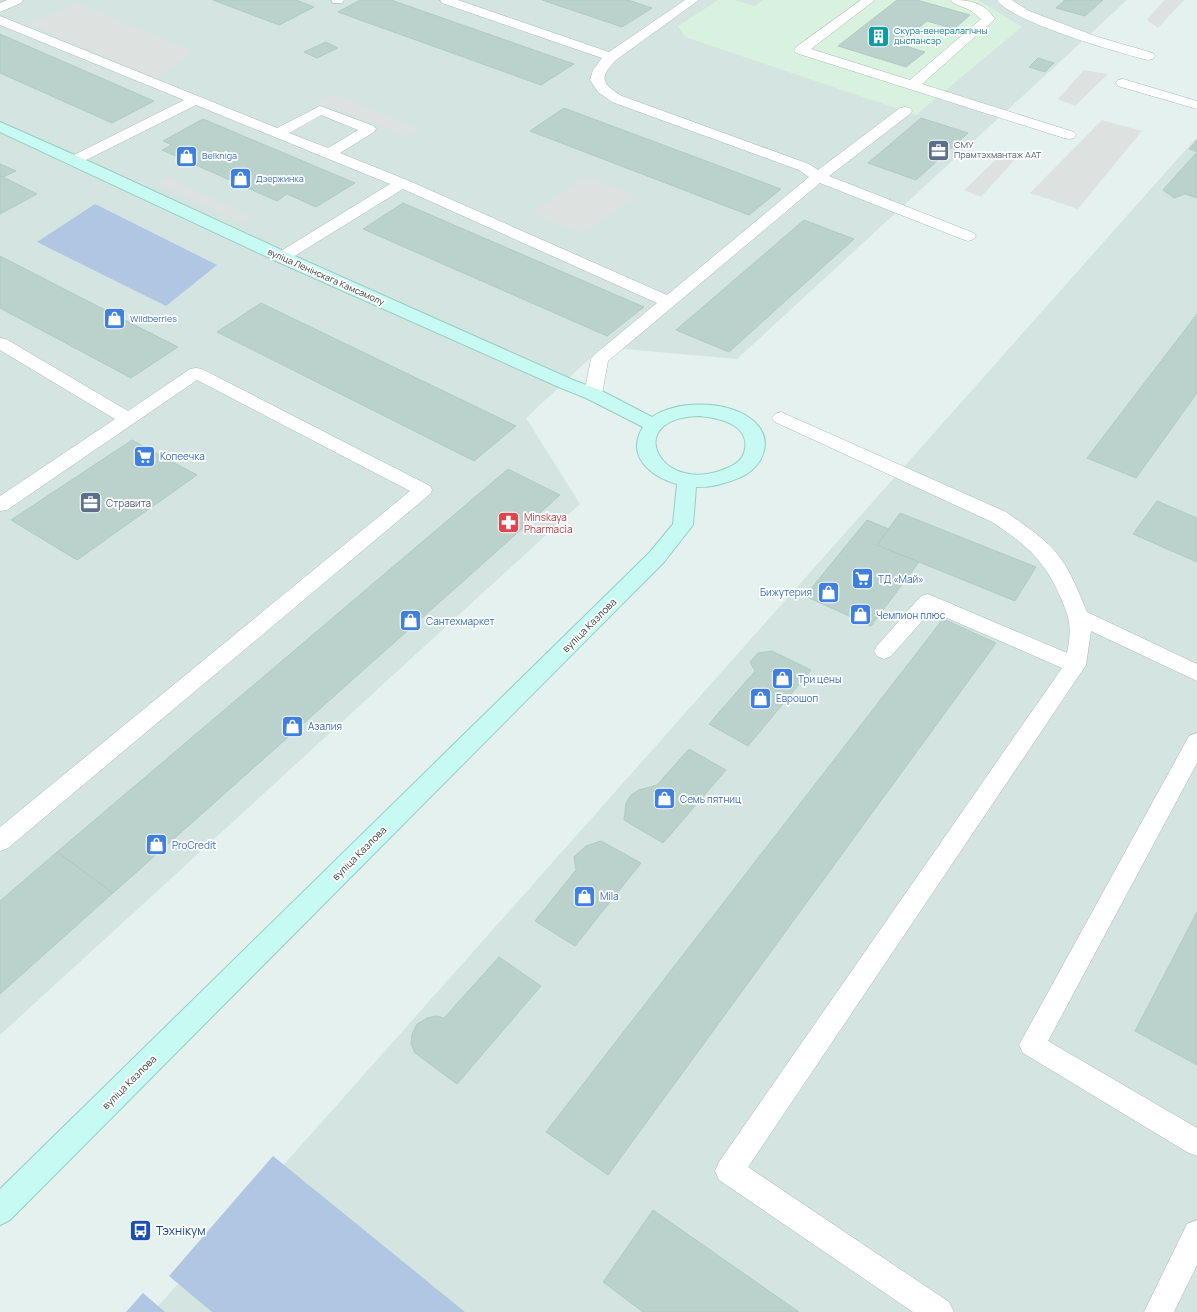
<svg xmlns="http://www.w3.org/2000/svg" width="1197" height="1312" font-family="Manrope,sans-serif">
<rect width="100%" height="100%" fill="#e5f1ef"/>
<!-- residential -->
<path fill="#d3e4e1" d="M 0,0 L 1127,0 L 737,359 L 602,347 L 526,418 L 580,504 L 0,1035 Z
M 1197,137 L 1197,1312 L 153,1312 Z"/>
<!-- medical -->
<path fill="#d9f1df" d="M 718,0 L 735,0 L 754,6 L 763,0 L 978,0 L 1022,27 L 916,115 L 685,37 L 678,26 Z"/>
<!-- green -->
<path fill="#b0c6e2" d="M 95,204 L 217,265 L 166,306 L 37,242 Z
M 273,1156 L 465,1312 L 212,1312 L 169,1276 Z
M 143,1293 L 165,1312 L 126,1312 Z"/>
<!-- parking -->
<path fill="#dde2e0" d="M 1164,0 L 1184,0 L 1158,28 L 1147,20 Z
M 76,3 L 192,51 L 157,79 L 29,24 Z
M 1084,70 L 1108,74 L 1075,106 L 1058,99 Z
M 334,95 L 421,129 L 408,136 L 320,103 Z
M 1102,120 L 1142,131 L 1078,209 L 1030,193 Z
M 1005,151 L 1021,153 L 981,197 L 964,190 Z
M 587,176 L 637,196 L 582,234 L 532,213 Z
M 168,177 L 252,217 L 243,223 L 156,183 Z"/>
<!-- building -->
<path fill="#bbd1cb" stroke="#afccc4" d="M 213,0 L 296,0 L 314,7 L 279,25 Z
M 360,0 L 391,0 L 574,64 L 541,85 L 338,12 Z
M 542,0 L 628,0 L 652,8 L 622,27 Z
M 897,0 L 917,0 L 970,15 L 954,29 L 927,21 L 899,44 L 925,52 L 906,67 L 838,46 Z
M 1063,0 L 1103,0 L 1085,16 L 1056,8 L 1065,0 Z
M 0,34 L 154,101 L 112,123 L 0,73 Z
M 326,42 L 338,48 L 317,58 L 304,52 Z
M 1038,58 L 1054,63 L 1045,72 L 1029,67 Z
M 564,108 L 781,189 L 749,215 L 530,131 Z
M 921,118 L 968,133 L 916,180 L 868,163 Z
M 203,119 L 355,183 L 316,207 L 287,194 L 277,201 L 162,150 L 172,145 L 163,141 Z
M 1197,140 L 1197,198 L 1185,194 L 1174,198 L 1163,190 L 1197,152 L 1189,149 Z
M 0,164 L 16,171 L 3,177 L 0,176 Z
M 0,176 L 3,177 L 37,194 L 0,214 Z
M 403,203 L 644,307 L 607,336 L 363,229 Z
M 804,220 L 854,239 L 729,352 L 676,330 Z
M 0,256 L 109,312 L 178,347 L 131,378 L 0,308 Z
M 261,303 L 516,426 L 474,461 L 217,332 Z
M 1197,314 L 1197,393 L 1136,478 L 1087,458 Z
M 132,440 L 197,475 L 77,560 L 11,520 Z
M 508,469 L 560,495 L 113,893 L 57,852 Z
M 1157,501 L 1197,518 L 1197,562 L 1133,534 Z
M 900,513 L 1036,567 L 1015,601 L 877,545 Z
M 867,520 L 889,529 L 877,545 L 919,562 L 871,626 L 805,596 Z
M 943,619 L 996,643 L 608,1175 L 546,1132 Z
M 772,651 L 811,670 L 748,746 L 709,724 L 755,671 L 750,662 L 758,653 Z
M 689,749 L 726,770 L 663,843 L 624,820 L 626,803 L 631,795 L 639,790 L 657,785 Z
M 601,841 L 641,863 L 575,946 L 535,921 L 576,870 L 574,857 L 586,846 Z
M 57,852 L 113,893 L 0,994 L 0,901 Z
M 1197,912 L 1197,1065 L 1135,1031 Z
M 499,957 L 541,986 L 457,1084 L 415,1053 L 411,1044 L 412,1034 L 417,1024 L 427,1018 L 436,1016 L 444,1018 Z
M 653,1210 L 799,1312 L 643,1312 L 603,1282 Z"/>
<g fill="none" stroke-linecap="round" stroke-linejoin="round">
<defs>
<path id="lane" d="M 7,0 L 23,0 L 21,3 L 0,12 L 0,3 Z
M 331,0 L 344,0 L 342,3 L 333,3 Z
M 440,0 L 458,0 L 609,52 L 685,0 L 699,0 L 616,60 C 598,78 602,84 622,96 L 809,164 L 818,170 L 900,108 L 905,107 L 910,108 L 912,111 L 910,114 L 829,176 L 974,233 L 976,236 L 974,239 L 968,241 L 962,239 L 820,183 L 608,361 L 602,394 L 599,398 L 593,400 L 587,398 L 584,394 L 591,359 L 594,355 L 657,303 L 403,189 L 288,260 L 282,262 L 276,260 L 274,257 L 276,254 L 390,184 L 196,105 L 80,163 L 75,164 L 70,163 L 68,160 L 70,157 L 184,100 L 0,25 L 0,16 L 277,128 L 320,106 L 374,126 L 376,129 L 374,132 L 340,153 L 407,180 L 667,295 L 809,177 L 799,170 L 612,102 L 598,92 L 590,80 L 593,70 L 602,58 L 442,3 ZM 321,115 L 358,130 L 328,148 L 289,133 Z
M 861,0 L 875,0 L 811,49 L 910,80 L 981,19 L 970,10 L 953,3 L 951,0 C 969,0 984,2 995,19 L 922,84 L 1074,132 L 1076,135 L 1074,138 L 1069,139 L 1064,138 L 796,53 L 794,50 L 796,47 Z
M 997,0 L 1012,0 L 1029,11 L 1098,37 L 1153,53 L 1155,56 L 1153,59 L 1148,60 C 1119,53 1012,22 997,0 Z
M 1123,79 L 1197,101 L 1197,109 L 1118,86 L 1116,83 L 1118,80 Z
M 0,338 L 6,339 L 128,411 L 190,369 L 196,368 L 202,369 L 430,486 L 432,490 L 430,494 L 8,848 L 0,851 L 0,827 L 410,491 L 197,380 L 7,510 L 0,511 L 0,496 L 115,419 L 0,350 Z
M 781,412 L 1006,512 C 1023,524 1040,535 1054,550 C 1070,568 1078,591 1087,612 L 1197,664 L 1197,681 L 1091,631 L 1086,665 L 1082,671 L 748,1167 L 949,1302 L 954,1312 L 913,1312 L 719,1180 L 715,1171 L 719,1162 L 1062,668 L 931,611 L 891,656 L 884,659 L 877,656 L 874,651 L 877,646 L 921,596 L 928,594 L 1067,653 C 1072,627 1070,619 1060,596 C 1044,559 1025,544 992,522 L 775,422 L 772,418 L 775,414 Z
M 1197,733 L 1197,763 L 1048,1041 L 1197,1128 L 1197,1156 L 1187,1152 L 1023,1053 L 1019,1045 L 1189,736 Z
M 1197,1220 L 1197,1265 L 1174,1312 L 1144,1312 L 1187,1224 Z"/>
<path id="secondary" d="M 0,122 L 97,165 L 288,253 L 573,380 L 600,390 L 652,417 C 677,400 726,400 751,419 C 775,437 765,466 741,477 C 727,483 711,488 696,487 L 693,525 L 664,562 L 10,1220 L 0,1225 L 0,1189 L 650,552 L 673,524 L 677,484 C 651,477 625,456 643,427 L 586,398 L 561,388 L 276,261 L 0,132 ZM 700,416 C 719,418 749,424 745,449 C 743,460 736,464 727,468 C 660,498 620,417 700,416 Z"/>
</defs>
<!-- lane casing -->
<use href="#lane" stroke="#a8bbb7" stroke-width="1"/>
<!-- secondary casing -->
<use href="#secondary" stroke="#97cdc5" stroke-width="2"/>
<!-- lane -->
<use href="#lane" fill="#fff" fill-rule="evenodd"/>
<!-- secondary -->
<use href="#secondary" fill="#c6faf3" fill-rule="evenodd"/>
</g>
<!-- icons -->
<defs>
<symbol id="building-square" viewBox="-11 -11 22 22"><rect x="-9" y="-9" width="18" height="18" rx="4" fill="#0f9aa8" stroke="#fff"/><path d="M-4-6H4V6H1V3H-1V6H-4ZM-2.5-4.3h1.7v1.8h-1.7ZM.8-4.3h1.7v1.8H.8ZM-2.5-1h1.7V.8h-1.7ZM.8-1h1.7V.8H.8Z" fill="#fff"/></symbol>
<symbol id="office-square" viewBox="-11 -11 22 22"><rect x="-9" y="-9" width="18" height="18" rx="4" fill="#5c6f8a" stroke="#fff"/><path d="M-6-3h4V-5.5h4V-3h4V5H-6ZM-1-4.5V-3h2v-1.5ZM-6 0V1H6V0Z" fill="#fff"/></symbol>
<symbol id="shop-square" viewBox="-11 -11 22 22"><rect x="-9" y="-9" width="18" height="18" rx="4" fill="#3f7fe0" stroke="#fff"/><path d="M-5-2.5h2.3a2.7 3.5 0 0 1 5.4 0H5L5.5 6h-11ZM-1.5-2.5h3a1.5 2.3 0 0 0-3 0Z" fill="#fff"/></symbol>
<symbol id="supermarket-square" viewBox="-11 -11 22 22"><rect x="-9" y="-9" width="18" height="18" rx="4" fill="#3f7fe0" stroke="#fff"/><path d="M-6-5.5h2.5l.6 2H6L4.5 2H-2.5L-4.4-4H-6ZM-1.5 3.2a1.3 1.3 0 1 0 .1 0ZM3 3.2a1.3 1.3 0 1 0 .1 0Z" fill="#fff"/></symbol>
<symbol id="pharmacy-square" viewBox="-11 -11 22 22"><rect x="-9" y="-9" width="18" height="18" rx="4" fill="#e0444e" stroke="#fff"/><path d="M-2-6h4v4h4v4h-4v4h-4v-4h-4v-4h4Z" fill="#fff"/></symbol>
<symbol id="bus-square" viewBox="-11 -11 22 22"><rect x="-9" y="-9" width="18" height="18" rx="4" fill="#1a4fb4" stroke="#fff"/><path d="M-5-6H5V4H4V6H2V4H-2V6H-4V4H-5ZM-3.5-4V0h7V-4ZM-3.5 1.2v1.5H-2V1.2ZM2 1.2v1.5H3.5V1.2Z" fill="#fff"/></symbol>
</defs>
<g fill-rule="evenodd">
<use href="#building-square" x="866" y="24" width="25" height="25"/>
<use href="#office-square" x="926" y="138" width="25" height="25"/>
<use href="#shop-square" x="174" y="144" width="25" height="25"/>
<use href="#shop-square" x="228" y="166" width="25" height="25"/>
<use href="#shop-square" x="102" y="306" width="25" height="25"/>
<use href="#supermarket-square" x="132" y="444" width="25" height="25"/>
<use href="#office-square" x="78" y="490" width="25" height="25"/>
<use href="#pharmacy-square" x="496" y="510" width="25" height="25"/>
<use href="#supermarket-square" x="850" y="566" width="25" height="25"/>
<use href="#shop-square" x="816" y="580" width="25" height="25"/>
<use href="#shop-square" x="848" y="602" width="25" height="25"/>
<use href="#shop-square" x="398" y="608" width="25" height="25"/>
<use href="#shop-square" x="770" y="666" width="25" height="25"/>
<use href="#shop-square" x="748" y="686" width="25" height="25"/>
<use href="#shop-square" x="280" y="714" width="25" height="25"/>
<use href="#shop-square" x="652" y="786" width="25" height="25"/>
<use href="#shop-square" x="144" y="832" width="25" height="25"/>
<use href="#shop-square" x="572" y="884" width="25" height="25"/>
<use href="#bus-square" x="128" y="1218" width="25" height="25"/>
</g>
<g text-anchor="middle" stroke-width="3.5" stroke-linejoin="round" paint-order="stroke">
<!-- far-culture labels -->
<g font-size="9" fill="#0d838f" stroke="#fff" text-anchor="start">
<text x="894" y="34">Скура-венералагічны<tspan x="894" dy="10">дыспансэр</tspan></text>
</g>
<!-- far-service labels -->
<g font-size="9" fill="#4e5e75" stroke="#fff" text-anchor="start">
<text x="954" y="148">СМУ<tspan x="954" dy="10">Прамтэхмантаж ААТ</tspan></text>
</g>
<!-- far-shop labels -->
<g font-size="9" fill="#366cbe" stroke="#fff" text-anchor="start">
<text x="202" y="159">Belkniga</text>
<text x="256" y="182">Дзержинка</text>
<text x="130" y="322">Wildberries</text>
</g>
<!-- far-street labels -->
<g font-size="9" fill="#35433f" stroke="#fff">
<text transform="translate(326 277) rotate(24)" y="3">вуліца Ленінскага Камсамолу</text>
</g>
<!-- shop labels -->
<g font-size="10" fill="#366cbe" stroke="#fff" text-anchor="start">
<text x="160" y="460">Копеечка</text>
<text x="878" y="583">ТД «Май»</text>
<text x="812" y="596" text-anchor="end">Бижутерия</text>
<text x="876" y="619">Чемпион плюс</text>
<text x="426" y="625">Сантехмаркет</text>
<text x="798" y="683">Три цены</text>
<text x="776" y="702">Еврошоп</text>
<text x="308" y="730">Азалия</text>
<text x="680" y="803">Семь пятниц</text>
<text x="172" y="849">ProCredit</text>
<text x="600" y="900">Mila</text>
</g>
<!-- service labels -->
<g font-size="10" fill="#4e5e75" stroke="#fff" text-anchor="start">
<text x="106" y="507">Стравита</text>
</g>
<!-- health labels -->
<g font-size="10" fill="#be3a42" stroke="#fff" text-anchor="start">
<text x="524" y="521">Minskaya<tspan x="524" dy="12">Pharmacia</tspan></text>
</g>
<!-- street labels -->
<g font-size="10" fill="#35433f" stroke="#fff">
<text transform="translate(589 625) rotate(-45)" y="4">вуліца Казлова</text>
<text transform="translate(359 853) rotate(-45)" y="4">вуліца Казлова</text>
<text transform="translate(129 1082) rotate(-45)" y="4">вуліца Казлова</text>
</g>
<!-- near-transit labels -->
<g font-size="12" fill="#164399" stroke="#fff" text-anchor="start">
<text x="156" y="1235">Тэхнікум</text>
</g>
</g>
</svg>
